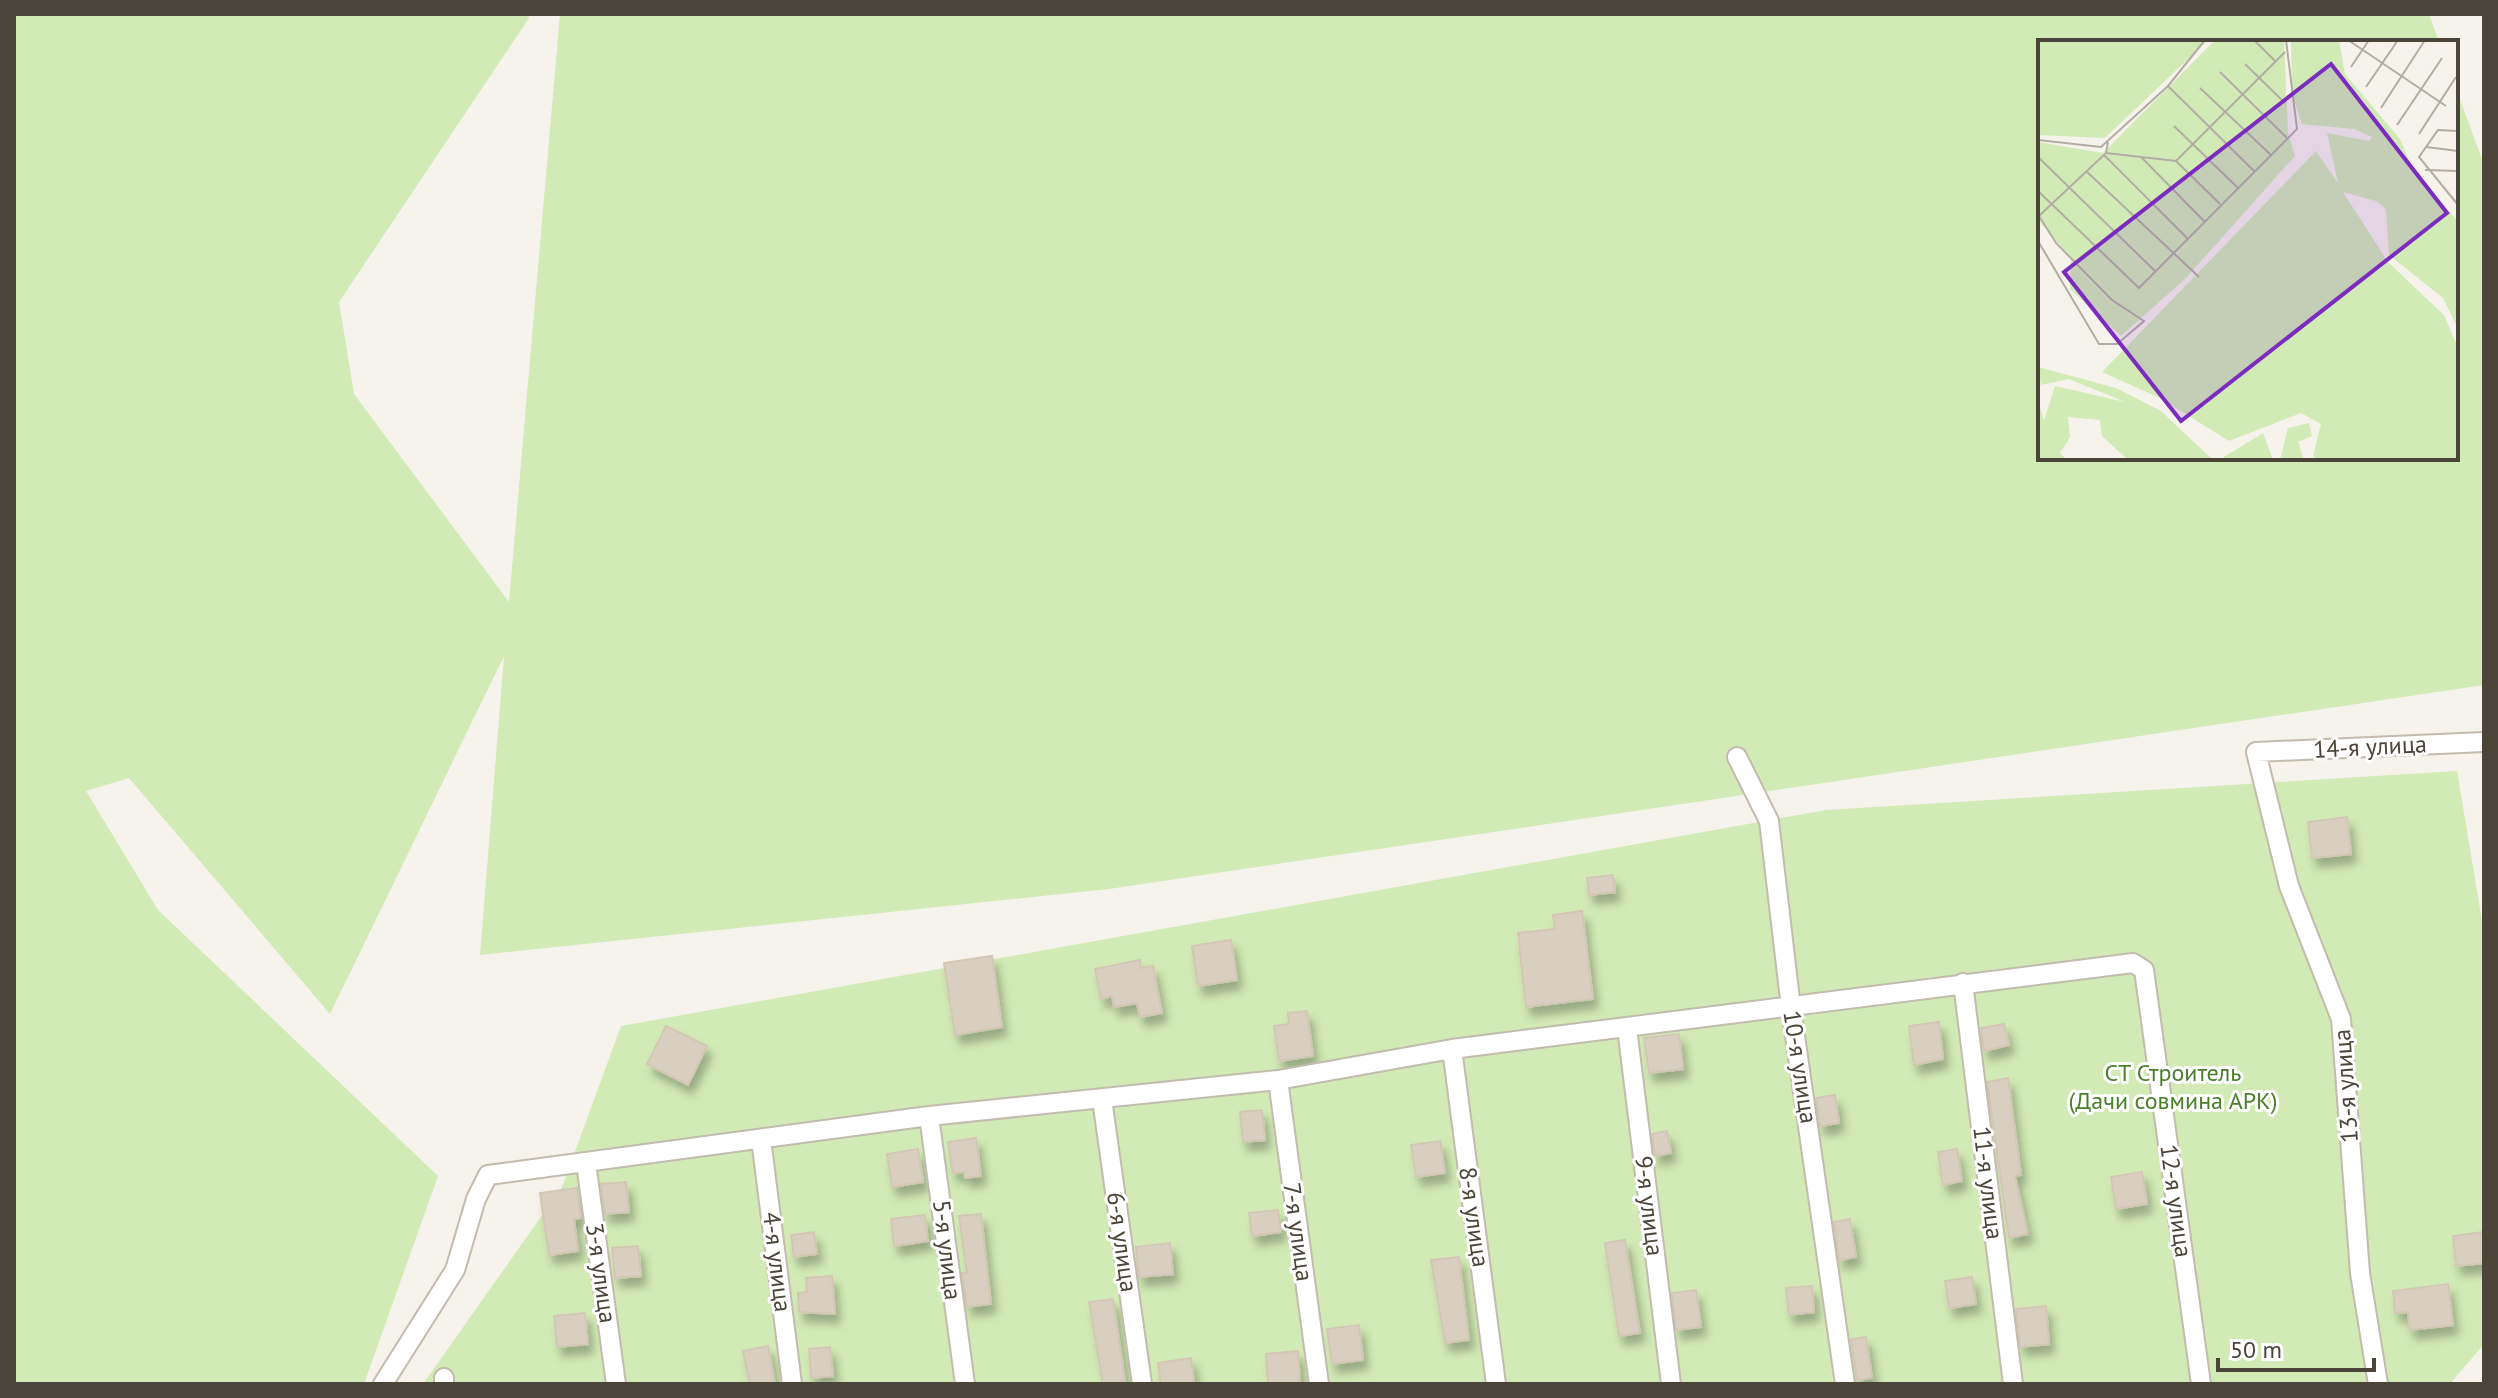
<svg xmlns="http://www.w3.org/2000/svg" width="2498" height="1398" font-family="'PT Sans',sans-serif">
<defs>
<filter id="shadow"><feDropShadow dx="5" dy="9" stdDeviation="4" flood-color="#0004"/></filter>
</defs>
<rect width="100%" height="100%" fill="#f6f3ec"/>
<!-- green -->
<path fill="#d2eab5" d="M 14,14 L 528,14 L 529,18 L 339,302 L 354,394 L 509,602 L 560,14 L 2429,14 L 2439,42 L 2040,42 L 2040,458 L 2456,458 L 2456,88 L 2484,165 L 2484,685 L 1109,889 L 480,955 L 504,656 L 330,1014 L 129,778 L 86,791 L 158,910 L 438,1176 L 364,1384 L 14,1384 Z
M 2457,771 L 2484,933 L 2484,1344 L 2450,1384 L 423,1384 L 562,1187 L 621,1026 L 1826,810 Z"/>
<!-- building -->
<path fill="#d8cfc1" stroke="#d3c7b4" stroke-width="2" filter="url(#shadow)" d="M 2347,817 L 2351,854 L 2312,858 L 2308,822 Z
M 1613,875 L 1615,892 L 1589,895 L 1587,878 Z
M 1582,911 L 1593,999 L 1526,1007 L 1518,933 L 1555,929 L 1553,915 Z
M 1231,940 L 1237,980 L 1198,986 L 1192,946 Z
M 992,956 L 1002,1027 L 955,1035 L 944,963 Z
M 1140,960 L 1141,968 L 1153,966 L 1162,1013 L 1140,1017 L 1137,1003 L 1114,1007 L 1112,996 L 1101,999 L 1095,969 Z
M 1307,1011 L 1313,1056 L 1279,1061 L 1274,1026 L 1289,1024 L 1288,1013 Z
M 1939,1022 L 1943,1059 L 1914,1065 L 1909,1026 Z
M 2004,1024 L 2009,1045 L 1984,1051 L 1981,1028 Z
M 666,1026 L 707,1046 L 688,1085 L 647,1064 Z
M 1679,1034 L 1683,1069 L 1649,1073 L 1644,1038 Z
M 2008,1078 L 2021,1175 L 2015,1176 L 2028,1234 L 2009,1238 L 1987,1082 Z
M 1835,1095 L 1839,1123 L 1820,1126 L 1816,1098 Z
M 1262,1110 L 1265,1140 L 1243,1142 L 1240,1112 Z
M 1667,1131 L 1671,1153 L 1655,1156 L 1652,1134 Z
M 976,1138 L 981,1176 L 965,1178 L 964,1172 L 953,1173 L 948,1142 Z
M 1440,1141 L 1445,1173 L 1416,1177 L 1411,1145 Z
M 918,1149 L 923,1182 L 892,1187 L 887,1154 Z
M 1957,1149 L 1962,1181 L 1943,1185 L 1938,1152 Z
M 2142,1172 L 2147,1204 L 2116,1209 L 2111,1177 Z
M 626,1182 L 629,1212 L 605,1214 L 601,1184 Z
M 577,1188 L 581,1218 L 574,1219 L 578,1251 L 549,1255 L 540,1193 Z
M 1278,1210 L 1281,1232 L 1252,1236 L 1249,1213 Z
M 981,1214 L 991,1304 L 967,1307 L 962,1273 L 967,1273 L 959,1216 Z
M 925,1215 L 928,1241 L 894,1246 L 891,1219 Z
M 1850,1219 L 1856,1257 L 1839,1260 L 1834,1222 Z
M 814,1232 L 817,1254 L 794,1257 L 791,1235 Z
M 2484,1232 L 2484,1263 L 2456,1266 L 2453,1236 Z
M 1625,1240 L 1640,1333 L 1619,1336 L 1605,1243 Z
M 1170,1243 L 1173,1274 L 1139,1277 L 1136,1247 Z
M 638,1246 L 641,1276 L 615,1278 L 612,1248 Z
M 1459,1257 L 1469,1340 L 1445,1343 L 1431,1260 Z
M 832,1276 L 835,1314 L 799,1312 L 798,1293 L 807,1292 L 806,1278 Z
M 1972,1277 L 1976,1304 L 1949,1308 L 1945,1281 Z
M 2448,1284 L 2453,1325 L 2410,1330 L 2408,1312 L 2395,1313 L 2393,1291 Z
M 1812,1286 L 1814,1312 L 1789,1315 L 1786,1288 Z
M 1696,1290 L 1701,1327 L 1676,1330 L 1672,1293 Z
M 1113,1299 L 1125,1381 L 1103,1384 L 1089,1302 Z
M 2046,1306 L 2049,1344 L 2020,1347 L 2016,1309 Z
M 585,1313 L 588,1344 L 557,1347 L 554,1316 Z
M 1359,1325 L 1363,1360 L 1332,1364 L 1327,1329 Z
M 1866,1337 L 1872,1378 L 1857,1380 L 1851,1339 Z
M 768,1346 L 775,1384 L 750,1384 L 743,1351 Z
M 830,1347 L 833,1376 L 811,1378 L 809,1349 Z
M 1298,1351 L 1300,1384 L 1268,1384 L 1266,1354 Z
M 1191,1358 L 1194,1382 L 1161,1384 L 1158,1363 Z"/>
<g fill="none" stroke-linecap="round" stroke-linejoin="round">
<defs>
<path id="street" d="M 1737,757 L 1769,821 L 1791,1008 L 1845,1384
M 1963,983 L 2013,1384
M 1627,1028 L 1671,1384
M 1452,1049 L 1496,1384
M 1278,1080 L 1319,1384
M 1102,1099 L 1142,1384
M 929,1116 L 965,1384
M 761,1139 L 792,1384
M 586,1163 L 616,1384
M 444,1378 L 444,1384
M 383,1384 L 455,1270 L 476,1199 L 488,1175 L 929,1116 L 1278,1080 L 1452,1049 L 2133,963 L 2144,970 L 2201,1384
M 2378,1384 L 2360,1273 L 2341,1019 L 2289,886 L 2256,752 L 2484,742"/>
</defs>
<!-- street casing -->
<use href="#street" stroke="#c2bbae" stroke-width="22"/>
<!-- street -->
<use href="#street" stroke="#fff" stroke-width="18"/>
</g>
<g text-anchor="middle" stroke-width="6" stroke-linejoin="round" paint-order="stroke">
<!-- street labels -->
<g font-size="24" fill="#4b4439" stroke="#fff">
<text transform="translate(2370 747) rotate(-3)" y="8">14-я улица</text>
<text transform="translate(1800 1067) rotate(81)" y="8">10-я улица</text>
<text transform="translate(2346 1086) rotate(-94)" y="8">13-я улица</text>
<text transform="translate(1988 1183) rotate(83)" y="8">11-я улица</text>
<text transform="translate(2176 1201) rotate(82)" y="8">12-я улица</text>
<text transform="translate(1649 1206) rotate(83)" y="8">9-я улица</text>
<text transform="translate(1474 1217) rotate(82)" y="8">8-я улица</text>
<text transform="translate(1298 1232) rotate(82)" y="8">7-я улица</text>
<text transform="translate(1122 1242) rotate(82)" y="8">6-я улица</text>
<text transform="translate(947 1250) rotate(83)" y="8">5-я улица</text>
<text transform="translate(777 1262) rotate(83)" y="8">4-я улица</text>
<text transform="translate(601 1273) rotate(82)" y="8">3-я улица</text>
</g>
<!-- park labels -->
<g font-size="24" fill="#4a7f2a" stroke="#fff">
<text x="2173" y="1081">СТ Строитель<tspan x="2173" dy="28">(Дачи совмина АРК)</tspan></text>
</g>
</g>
<!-- overview -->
<g transform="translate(2038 40)">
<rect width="420" height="420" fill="#f6f3ec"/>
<path d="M 0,0 L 170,0 L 67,98 L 0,95 ZM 177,0 L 246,0 L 250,93 L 257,116 L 147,239 L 83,296 L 32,249 L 33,218 L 0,180 L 0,102 L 65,113 ZM 253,0 L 301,0 L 307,34 L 362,99 L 377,134 L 420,181 L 420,289 L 405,258 L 351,215 L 348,169 L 338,161 L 305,152 L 350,222 L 406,275 L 420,308 L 420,419 L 279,420 L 275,416 L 283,384 L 263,373 L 191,401 L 122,358 L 64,332 L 278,111 L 300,143 L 289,93 L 331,101 L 334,97 L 316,89 L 264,84 L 254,54 ZM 0,327 L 78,348 L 123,371 L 175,420 L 90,420 L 64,396 L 62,380 L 30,377 L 32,397 L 22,413 L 29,420 L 0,420 L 0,360 L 6,381 L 17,346 L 87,362 L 31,339 L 3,345 ZM 271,383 L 274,396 L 260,402 L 266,420 L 242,420 L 250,388 ZM 225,393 L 235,420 L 181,420 Z" fill="#d2eab5"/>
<path fill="none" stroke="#b2ada4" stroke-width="2" d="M 216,0 L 237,21M 310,0 L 408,66M 207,24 L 247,63M 313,27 L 331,0M 182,32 L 249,98M 130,46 L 216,131M 328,47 L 360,0M 162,48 L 233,115M 343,68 L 387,0M 359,85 L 404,18M 136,86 L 200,148M 420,91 L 400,90 L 381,117 L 420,165M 381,94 L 418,37M 0,100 L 63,107 L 130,46 L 167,0M 388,107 L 420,111M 68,113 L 138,121 L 247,12M 66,115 L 150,199M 103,117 L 167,182M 1,118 L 118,232M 138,121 L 182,164M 387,130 L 420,131M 48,131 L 161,237M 0,151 L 101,248 L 259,89 L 248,0M 0,201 L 61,304 L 79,304 L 106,281 L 74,260 L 18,203 L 1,176 L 68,113 L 70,102"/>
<path fill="#7b2cbf" fill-opacity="0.15" stroke="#7b2cbf" stroke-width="4" d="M 293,24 L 409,173 L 143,381 L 26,232 Z"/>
<rect width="420" height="420" fill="none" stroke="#4b4439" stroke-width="4"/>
</g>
<!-- border -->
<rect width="2498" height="1398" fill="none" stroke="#4b4439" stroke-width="32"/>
<!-- scale -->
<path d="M2218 1358v12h156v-12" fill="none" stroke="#4b4439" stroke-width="4"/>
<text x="2230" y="1358" font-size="24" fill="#4b4439" stroke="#ffffff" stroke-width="6" paint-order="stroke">50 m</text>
</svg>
